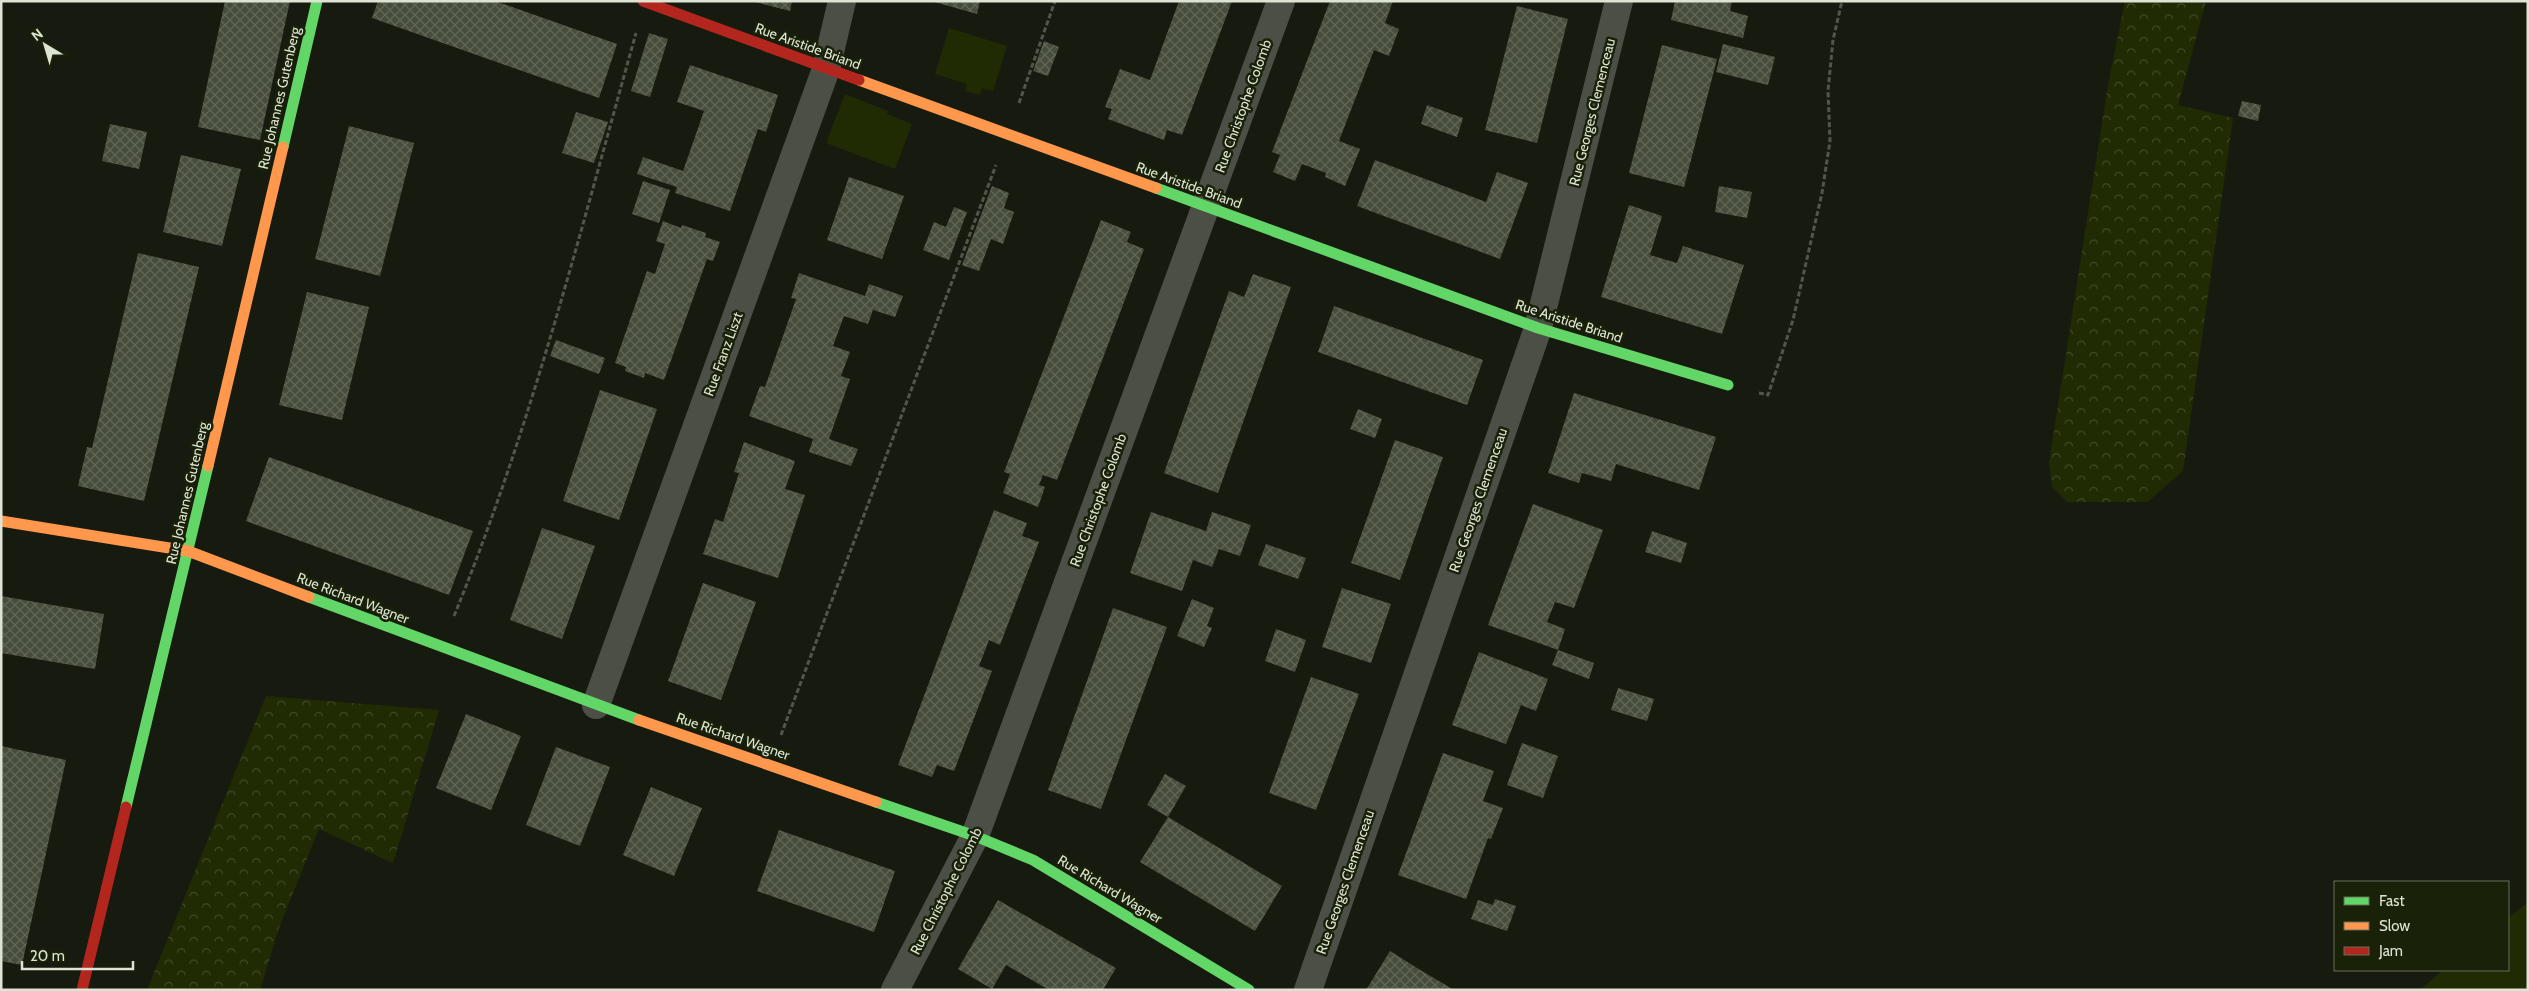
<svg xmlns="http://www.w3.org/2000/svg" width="2529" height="991" font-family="Cabin,sans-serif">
<defs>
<pattern id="forest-crowns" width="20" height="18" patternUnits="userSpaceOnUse" patternTransform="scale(1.25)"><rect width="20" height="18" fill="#202b04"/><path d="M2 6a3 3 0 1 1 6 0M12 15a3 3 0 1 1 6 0" fill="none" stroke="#404a28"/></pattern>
<pattern id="building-cross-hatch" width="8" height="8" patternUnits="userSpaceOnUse" patternTransform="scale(1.25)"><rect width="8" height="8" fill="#474d3c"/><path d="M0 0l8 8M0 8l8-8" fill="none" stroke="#616657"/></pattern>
</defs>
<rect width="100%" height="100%" fill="#171b0f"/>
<!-- forest -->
<path fill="url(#forest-crowns)" d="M 2125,1 L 2206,1 L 2178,105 L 2233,118 L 2183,471 L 2147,502 L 2067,502 L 2052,487 L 2049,463 L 2108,85 Z
M 266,696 L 439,710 L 393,863 L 319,829 L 280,925 L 260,990 L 147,990 Z"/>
<!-- park -->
<path fill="#202b04" d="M 949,28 L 1007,46 L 993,91 L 982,88 L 980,95 L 965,91 L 967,84 L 935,74 Z
M 845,94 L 888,111 L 887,114 L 912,124 L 895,169 L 826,143 Z
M 2528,902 L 2528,990 L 2420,990 L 2443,970 L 2508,970 L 2508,918 Z"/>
<!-- building -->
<path fill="url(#building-cross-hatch)" d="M 225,1 L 290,1 L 260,140 L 198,127 Z
M 378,1 L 495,1 L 617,44 L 599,98 L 372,18 Z
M 751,1 L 792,1 L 790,11 Z
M 931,1 L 980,1 L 977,14 Z
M 1179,1 L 1232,1 L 1182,135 L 1167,130 L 1164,140 L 1108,119 L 1112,109 L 1105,107 L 1120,69 L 1150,80 Z
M 1330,1 L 1393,1 L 1385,23 L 1399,29 L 1389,56 L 1374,50 L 1339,141 L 1360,149 L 1345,186 L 1325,177 L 1326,173 L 1302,164 L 1295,181 L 1273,172 L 1280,155 L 1272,152 Z
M 1675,1 L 1732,1 L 1730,11 L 1748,16 L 1743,38 L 1671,20 Z
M 1517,6 L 1568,19 L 1537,143 L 1485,130 Z
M 649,33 L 668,39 L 650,97 L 631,91 Z
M 1044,41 L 1059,47 L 1048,76 L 1033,71 Z
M 1723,44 L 1775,57 L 1768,85 L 1716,72 Z
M 1662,45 L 1717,59 L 1684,187 L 1629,173 Z
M 690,65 L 778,95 L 766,132 L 758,129 L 730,211 L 675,193 L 677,187 L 637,174 L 643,157 L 683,171 L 704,111 L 677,102 Z
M 2242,101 L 2261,105 L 2258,121 L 2238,116 Z
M 1427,105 L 1463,118 L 1457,137 L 1421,124 Z
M 576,112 L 608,122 L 594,163 L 562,153 Z
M 110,124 L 147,132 L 139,169 L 102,161 Z
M 349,126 L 414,143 L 380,276 L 315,259 Z
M 181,155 L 241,169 L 222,246 L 163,232 Z
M 1375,160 L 1486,202 L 1497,172 L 1528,183 L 1500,259 L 1357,206 Z
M 849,177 L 904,196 L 882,259 L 827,240 Z
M 643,181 L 670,190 L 659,223 L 632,214 Z
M 992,186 L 1009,193 L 1004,208 L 1014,212 L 1003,244 L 991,239 L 979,271 L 962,265 Z
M 1719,186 L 1752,192 L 1747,218 L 1715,212 Z
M 1629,205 L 1662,216 L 1650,255 L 1677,263 L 1683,246 L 1744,265 L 1722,334 L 1601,297 Z
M 954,207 L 967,212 L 949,260 L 923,250 L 934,222 L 946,227 Z
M 1101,220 L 1131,232 L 1127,242 L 1144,249 L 1057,480 L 1043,475 L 1039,485 L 1045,487 L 1038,507 L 1003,493 L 1010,474 L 1004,472 Z
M 663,221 L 681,228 L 682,225 L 706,233 L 705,237 L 720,242 L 713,261 L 707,259 L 664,380 L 645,373 L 644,378 L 625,371 L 626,367 L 615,363 L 647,271 L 655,274 L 665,244 L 656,241 Z
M 138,253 L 199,267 L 144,501 L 78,486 L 87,447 L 92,448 Z
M 799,273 L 865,296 L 869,284 L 903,296 L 895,317 L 873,310 L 868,324 L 844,316 L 833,346 L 850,352 L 841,376 L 850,379 L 829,439 L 858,449 L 851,466 L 809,452 L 813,439 L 749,416 L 760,386 L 765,387 L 777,353 L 796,299 L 791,298 Z
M 1253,274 L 1291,287 L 1218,493 L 1164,473 L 1229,291 L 1244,297 Z
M 307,292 L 369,307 L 342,420 L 279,405 Z
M 1334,306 L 1483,360 L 1467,405 L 1318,352 Z
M 556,340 L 605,358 L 599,374 L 550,356 Z
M 600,390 L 657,409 L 619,520 L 563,501 Z
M 1574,393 L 1716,437 L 1699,490 L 1616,464 L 1611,481 L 1582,473 L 1579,483 L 1548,473 Z
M 1358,409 L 1382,419 L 1375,438 L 1350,429 Z
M 1395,440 L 1443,457 L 1400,580 L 1351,563 Z
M 744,442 L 795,461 L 785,489 L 805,495 L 778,578 L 703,554 L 715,519 L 723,522 L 739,473 L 734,472 Z
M 269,457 L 473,531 L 449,595 L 246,521 Z
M 1533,504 L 1603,530 L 1574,608 L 1555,602 L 1547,622 L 1565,629 L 1558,650 L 1594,663 L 1589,679 L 1552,665 L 1558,650 L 1488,625 Z
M 994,510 L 1027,523 L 1022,536 L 1039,542 L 1000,645 L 989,640 L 979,666 L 992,671 L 954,771 L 937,765 L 932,777 L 898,765 Z
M 1151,512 L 1206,531 L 1212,512 L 1251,525 L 1240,556 L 1219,549 L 1212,567 L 1193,560 L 1182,591 L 1130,573 Z
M 542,528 L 595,546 L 562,639 L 510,620 Z
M 1652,531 L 1687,543 L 1681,563 L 1645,552 Z
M 1266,544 L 1306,558 L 1298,579 L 1258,565 Z
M 703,583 L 756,602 L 721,700 L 668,681 Z
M 1342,588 L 1391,604 L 1371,663 L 1322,647 Z
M 1,596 L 104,614 L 95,669 L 1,653 Z
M 1192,599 L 1214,608 L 1207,626 L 1212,628 L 1204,647 L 1177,636 Z
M 1113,608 L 1167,627 L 1101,809 L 1048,790 Z
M 1276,629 L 1306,640 L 1295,672 L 1265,661 Z
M 1479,652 L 1548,679 L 1536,711 L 1521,705 L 1506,744 L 1452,725 Z
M 1311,677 L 1359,694 L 1316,810 L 1269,793 Z
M 1618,688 L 1654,699 L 1647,721 L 1611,710 Z
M 466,714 L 521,736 L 491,810 L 436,788 Z
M 1522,743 L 1558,756 L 1543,798 L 1507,785 Z
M 1,746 L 66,760 L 22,965 L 1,961 Z
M 556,747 L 610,767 L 580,846 L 526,825 Z
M 1443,753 L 1494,771 L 1483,801 L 1503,808 L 1491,839 L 1488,838 L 1466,899 L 1398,875 Z
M 1165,774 L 1186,786 L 1168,817 L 1147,805 Z
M 651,787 L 702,808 L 674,876 L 623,855 Z
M 1168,817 L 1282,886 L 1255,931 L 1140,862 Z
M 779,830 L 895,871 L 874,932 L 757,891 Z
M 1495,899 L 1516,906 L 1507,931 L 1471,919 L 1478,900 L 1493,905 Z
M 998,900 L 1116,968 L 1103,990 L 1049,990 L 1006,965 L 992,989 L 958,969 Z
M 1390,951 L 1417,968 L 1454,990 L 1366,990 Z"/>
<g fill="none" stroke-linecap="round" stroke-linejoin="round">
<!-- path -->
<path stroke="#52554b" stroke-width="3" stroke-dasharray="5 2.5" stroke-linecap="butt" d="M 1019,103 L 1055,1
M 1759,393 L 1768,395 L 1793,320 L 1822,193 L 1830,141 L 1828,91 L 1833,40 L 1842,1
M 454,616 C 531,428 581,229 636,33
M 781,735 L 996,165"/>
<!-- street -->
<path stroke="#4c4f46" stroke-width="28" d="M 596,705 L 826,69 L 842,1
M 895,990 L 975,836 L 1281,1
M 1308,990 L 1538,328 L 1619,1"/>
<!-- fast -->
<path stroke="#63d668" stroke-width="11" d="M 283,147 L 317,1
M 1156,188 L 1538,328 L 1728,385
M 309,597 L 639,720
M 876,802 L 975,836 L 1033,860 L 1249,990
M 126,807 L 208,466"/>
<!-- slow -->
<path stroke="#ff974d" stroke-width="11" d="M 859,80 L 1156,188
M 208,466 L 283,147
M 1,521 L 188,551 L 309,597
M 639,720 L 876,802"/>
<!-- jam -->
<path stroke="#b3261e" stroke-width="11" d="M 643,1 L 859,80
M 82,990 L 126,807"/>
</g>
<g text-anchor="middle" stroke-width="5" stroke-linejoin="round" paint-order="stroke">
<!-- street labels -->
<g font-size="14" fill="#dde4d4" stroke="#192109">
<text transform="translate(808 46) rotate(20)" y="5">Rue Aristide Briand</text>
<text transform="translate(279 98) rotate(-77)" y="5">Rue Johannes Gutenberg</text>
<text transform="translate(1243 106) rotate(-70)" y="5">Rue Christophe Colomb</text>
<text transform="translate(1592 112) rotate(-76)" y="5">Rue Georges Clemenceau</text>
<text transform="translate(1189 185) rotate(20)" y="5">Rue Aristide Briand</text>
<text transform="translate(1569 321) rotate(18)" y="5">Rue Aristide Briand</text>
<text transform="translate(723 354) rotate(-70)" y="5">Rue Franz Liszt</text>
<text transform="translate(187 493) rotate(-77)" y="5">Rue Johannes Gutenberg</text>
<text transform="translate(1098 500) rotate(-70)" y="5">Rue Christophe Colomb</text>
<text transform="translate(1478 500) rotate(-71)" y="5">Rue Georges Clemenceau</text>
<text transform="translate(353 598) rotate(21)" y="5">Rue Richard Wagner</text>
<text transform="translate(733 736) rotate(19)" y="5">Rue Richard Wagner</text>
<text transform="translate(1345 882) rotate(-71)" y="5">Rue Georges Clemenceau</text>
<text transform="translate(1110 889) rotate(31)" y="5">Rue Richard Wagner</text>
<text transform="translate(946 891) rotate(-63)" y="5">Rue Christophe Colomb</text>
</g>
</g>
<!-- border -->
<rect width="2529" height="991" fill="none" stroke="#dde4d4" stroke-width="5"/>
<!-- legend -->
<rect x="2334" y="881" width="175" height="90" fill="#192109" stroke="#676f5a"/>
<rect x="2344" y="897" width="25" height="8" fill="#63d668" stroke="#676f5a"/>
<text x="2379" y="906" font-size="15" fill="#dde4d4">Fast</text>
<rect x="2344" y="922" width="25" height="8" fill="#ff974d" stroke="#676f5a"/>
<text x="2379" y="931" font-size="15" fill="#dde4d4">Slow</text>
<rect x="2344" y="947" width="25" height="8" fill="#b3261e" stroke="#676f5a"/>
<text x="2379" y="956" font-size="15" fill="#dde4d4">Jam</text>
<!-- north arrow -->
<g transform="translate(45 45) rotate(322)" stroke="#192109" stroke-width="4" paint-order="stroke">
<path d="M0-4L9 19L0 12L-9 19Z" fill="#dde4d4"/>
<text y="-8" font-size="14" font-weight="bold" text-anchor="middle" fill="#dde4d4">N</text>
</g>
<!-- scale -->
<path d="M22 961v8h111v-8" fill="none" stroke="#dde4d4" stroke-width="2.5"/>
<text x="30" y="961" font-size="15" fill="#dde4d4" stroke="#192109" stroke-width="4" paint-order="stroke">20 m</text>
</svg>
